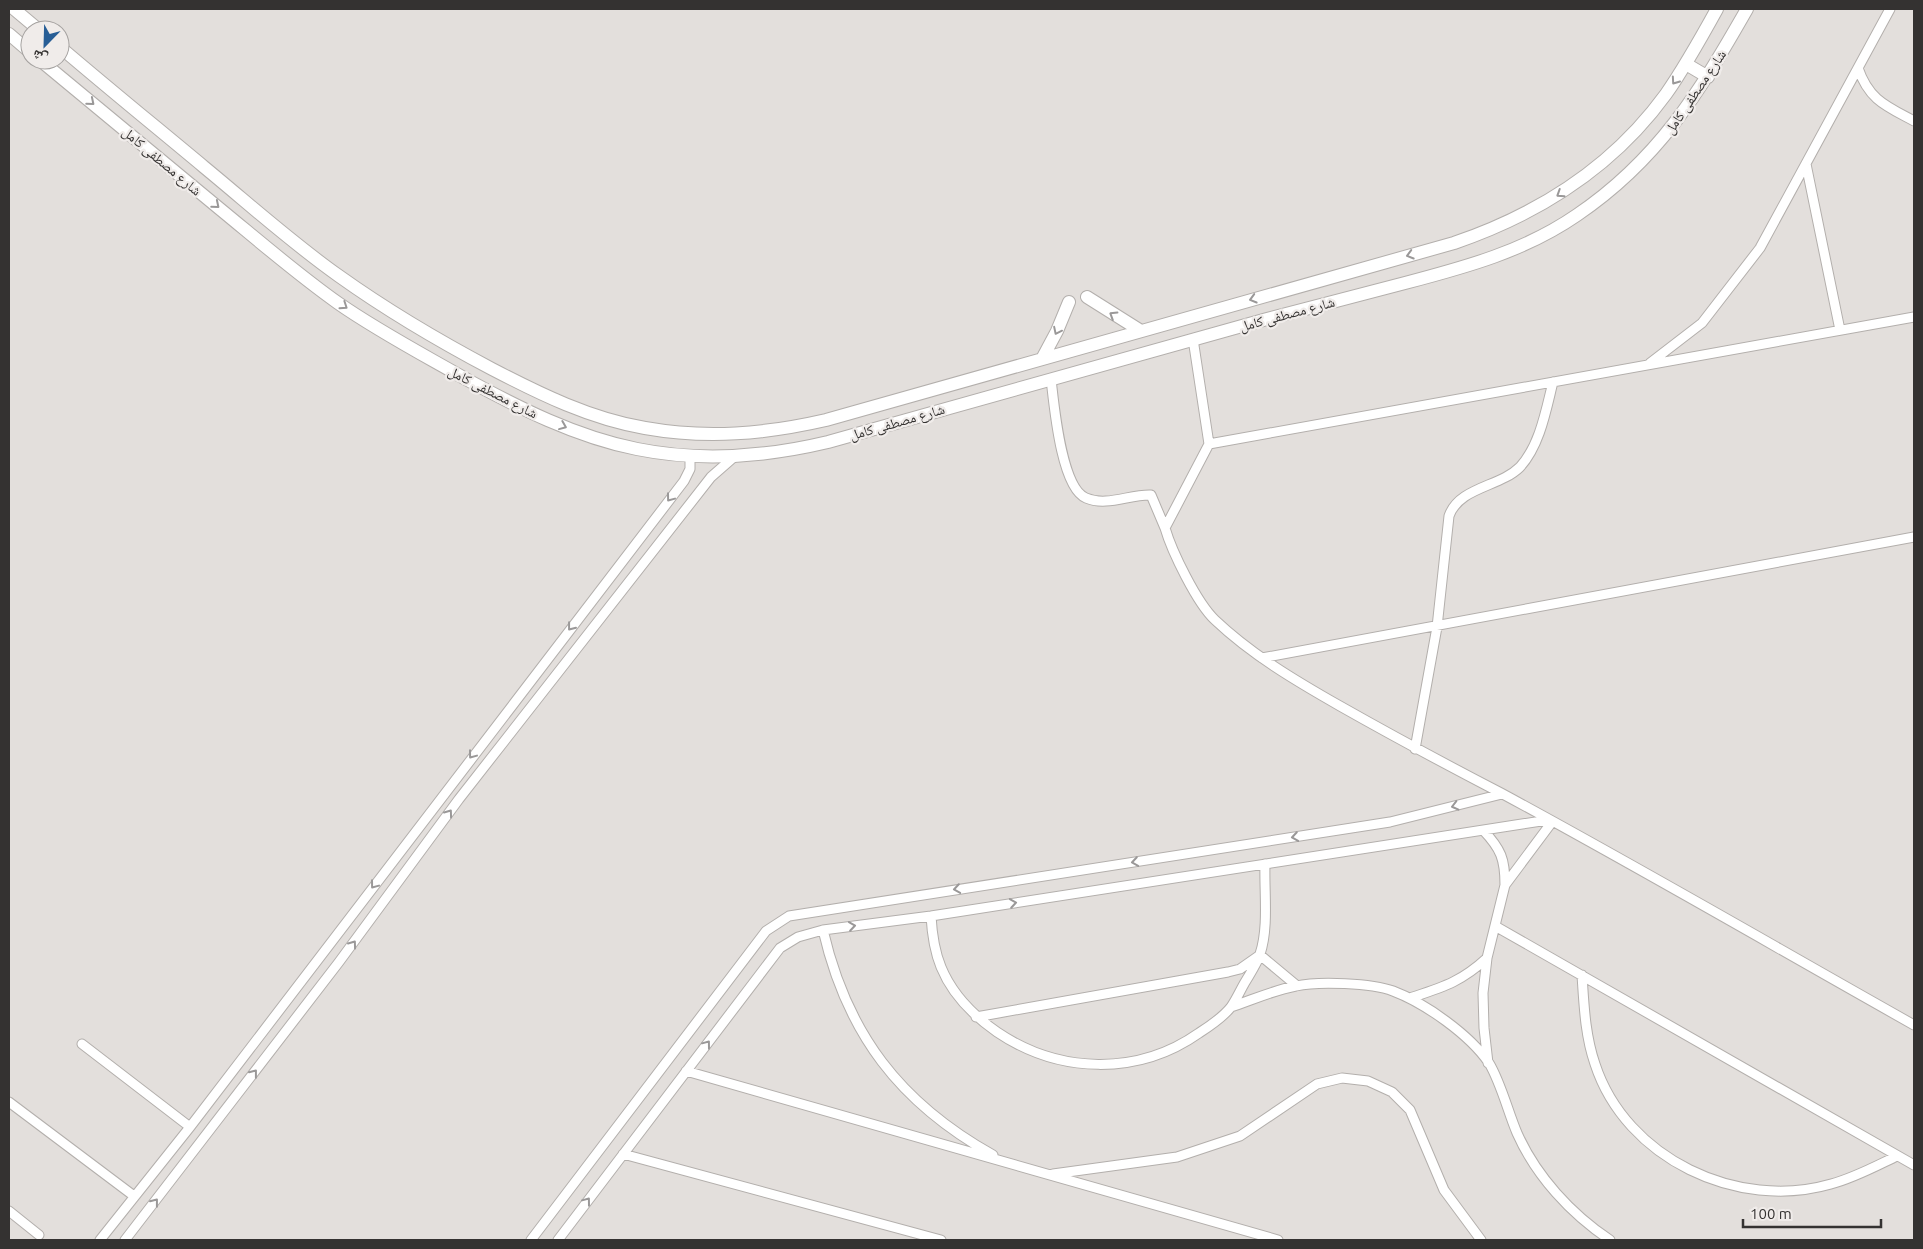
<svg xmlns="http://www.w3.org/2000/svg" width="1923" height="1249" font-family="Ubuntu,'Noto Naskh Arabic',sans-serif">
<rect width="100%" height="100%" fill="#e3dfdc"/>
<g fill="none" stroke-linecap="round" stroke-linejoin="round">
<defs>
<path id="street" d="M 1858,68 C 1869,100 1886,106 1914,121
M 1806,164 L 1840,330
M 1193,339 L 1209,444 L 1165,528 C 1172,552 1197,603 1215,620 C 1252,655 1296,681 1340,706 C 1393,736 1447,765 1501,793 C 1640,868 1777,948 1914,1025
M 1650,363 L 1702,323 L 1760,248 L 1890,9
M 1051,379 C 1054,404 1061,488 1086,498 C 1107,507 1130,494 1151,495 L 1165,528
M 1209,444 L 1914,317
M 1262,658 L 1914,537
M 1415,749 L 1437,627 L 1449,516 C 1459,487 1500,487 1520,467 C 1540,445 1546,410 1553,382
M 1483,830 C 1501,849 1505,859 1505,885
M 931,916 C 932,934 934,950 941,967 C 952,994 974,1016 997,1032 C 1059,1074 1138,1076 1199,1033 C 1210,1026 1223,1017 1231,1007 C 1236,1000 1240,991 1244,984 C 1249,975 1257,964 1260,954 C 1269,927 1264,892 1265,864
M 1495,926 L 1914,1165
M 823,930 C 847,1034 900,1103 993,1155
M 1582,975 C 1584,1005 1585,1035 1595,1064 C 1626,1159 1738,1211 1831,1184 C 1854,1178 1876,1166 1897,1156
M 1410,998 C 1443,987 1461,982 1487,958
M 1231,1007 C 1252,1000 1274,990 1296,986 C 1318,981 1372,983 1393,991 C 1425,1003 1470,1035 1489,1063 C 1501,1083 1508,1112 1517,1133 C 1536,1176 1571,1214 1610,1240
M 976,1017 L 1228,972 L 1240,969 L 1260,955 L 1296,985
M 82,1044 L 190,1127
M 1488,1063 L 1484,1028 L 1483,993 L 1487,958 L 1505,885 L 1552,822
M 686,1071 L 1278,1240
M 9,1102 L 134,1196
M 623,1154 L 941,1240
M 1053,1174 L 1177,1157 L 1240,1136 L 1317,1084 L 1342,1078 L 1368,1081 L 1392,1092 L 1410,1110 L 1444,1190 L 1481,1240
M 9,1211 L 39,1235
M 100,1240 L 190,1127 L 684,481 L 690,469 L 690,456
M 125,1240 L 339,962 L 459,799 L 711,477 L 735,456
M 531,1240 L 766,931 L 789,916 L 1390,822 L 1502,794
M 558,1240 L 780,948 L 798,937 L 823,930 L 931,916 L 1548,820"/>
<path id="secondary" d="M 14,9 L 39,30
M 9,34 L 30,52
M 60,47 C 108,88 156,127 204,167 C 249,204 292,243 339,276 C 388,311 439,341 492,369 C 540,394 591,419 645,428 C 707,439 765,434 826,420 L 1454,243 C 1539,214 1613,167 1666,94 C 1685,67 1701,38 1717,9
M 40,60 C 100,109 160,159 220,209 C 259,241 297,274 338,303 C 378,331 422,354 464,378 C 519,408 576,437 637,449 C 701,462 765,457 828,442 C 974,401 1120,359 1267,319 C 1313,307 1359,295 1405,283 C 1466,267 1525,251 1577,215 C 1658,160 1699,93 1747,9
M 1686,64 L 1708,77
M 1087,297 L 1141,331
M 1042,359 L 1057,331 L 1069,302"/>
</defs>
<!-- street casing -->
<use href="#street" stroke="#b3afac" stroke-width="11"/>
<!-- secondary casing -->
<use href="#secondary" stroke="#b3afac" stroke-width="14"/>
<!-- street -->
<use href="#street" stroke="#fff" stroke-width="9"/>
<!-- secondary -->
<use href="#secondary" stroke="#fff" stroke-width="12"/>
</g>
<!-- one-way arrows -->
<defs><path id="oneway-chevron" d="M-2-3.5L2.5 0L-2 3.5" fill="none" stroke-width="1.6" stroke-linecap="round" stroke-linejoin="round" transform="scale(1.25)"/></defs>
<g stroke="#9a9898">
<use href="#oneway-chevron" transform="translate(1675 81) rotate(125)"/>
<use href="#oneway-chevron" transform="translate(91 102) rotate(40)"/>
<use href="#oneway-chevron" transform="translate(1560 194) rotate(147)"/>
<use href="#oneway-chevron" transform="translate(216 205) rotate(40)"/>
<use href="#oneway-chevron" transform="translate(1410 255) rotate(164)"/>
<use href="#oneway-chevron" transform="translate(1253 299) rotate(164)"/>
<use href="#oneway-chevron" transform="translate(344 306) rotate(34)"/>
<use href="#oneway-chevron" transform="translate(1113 315) rotate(-148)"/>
<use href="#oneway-chevron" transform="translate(1057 331) rotate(116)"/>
<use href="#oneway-chevron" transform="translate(563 426) rotate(22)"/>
<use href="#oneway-chevron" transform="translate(670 498) rotate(127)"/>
<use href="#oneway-chevron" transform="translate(571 627) rotate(128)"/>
<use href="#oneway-chevron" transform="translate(472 755) rotate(127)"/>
<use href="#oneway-chevron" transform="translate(1455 806) rotate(166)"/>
<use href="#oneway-chevron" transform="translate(449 813) rotate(-54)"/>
<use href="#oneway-chevron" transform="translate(1295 837) rotate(171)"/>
<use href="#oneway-chevron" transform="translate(1135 862) rotate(171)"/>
<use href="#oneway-chevron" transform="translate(374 885) rotate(127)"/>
<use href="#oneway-chevron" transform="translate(957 889) rotate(171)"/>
<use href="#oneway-chevron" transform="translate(1013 903) rotate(-9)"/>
<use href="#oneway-chevron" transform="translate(852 926) rotate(-8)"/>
<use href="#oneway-chevron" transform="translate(353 944) rotate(-54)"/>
<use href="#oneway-chevron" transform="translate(707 1044) rotate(-53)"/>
<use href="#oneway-chevron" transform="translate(254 1073) rotate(-52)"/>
<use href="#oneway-chevron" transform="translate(587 1201) rotate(-53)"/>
<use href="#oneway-chevron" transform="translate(155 1202) rotate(-52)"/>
</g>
<g text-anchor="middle" stroke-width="4.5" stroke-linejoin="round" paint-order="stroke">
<!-- street labels -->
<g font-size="14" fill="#343231" stroke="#f0ecea">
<text transform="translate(1695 92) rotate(-56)" y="5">شارع مصطفى كامل</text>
<text transform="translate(162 161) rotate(40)" y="5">شارع مصطفى كامل</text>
<text transform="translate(1287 314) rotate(-15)" y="5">شارع مصطفى كامل</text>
<text transform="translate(493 392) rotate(27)" y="5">شارع مصطفى كامل</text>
<text transform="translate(897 422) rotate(-16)" y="5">شارع مصطفى كامل</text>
</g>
</g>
<!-- border -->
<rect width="1923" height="1249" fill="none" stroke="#343231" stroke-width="20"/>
<!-- north arrow -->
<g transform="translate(45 45) rotate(203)"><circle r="24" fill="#f0ecea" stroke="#a5a2a0"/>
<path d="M0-4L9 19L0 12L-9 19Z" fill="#275e96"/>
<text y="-8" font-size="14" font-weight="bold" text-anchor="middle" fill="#343231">ش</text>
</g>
<!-- scale -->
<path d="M1743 1219v8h138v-8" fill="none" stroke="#343231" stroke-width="2.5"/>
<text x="1750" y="1219" font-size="15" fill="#343231" stroke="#f0ecea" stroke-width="4" paint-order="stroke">100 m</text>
</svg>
